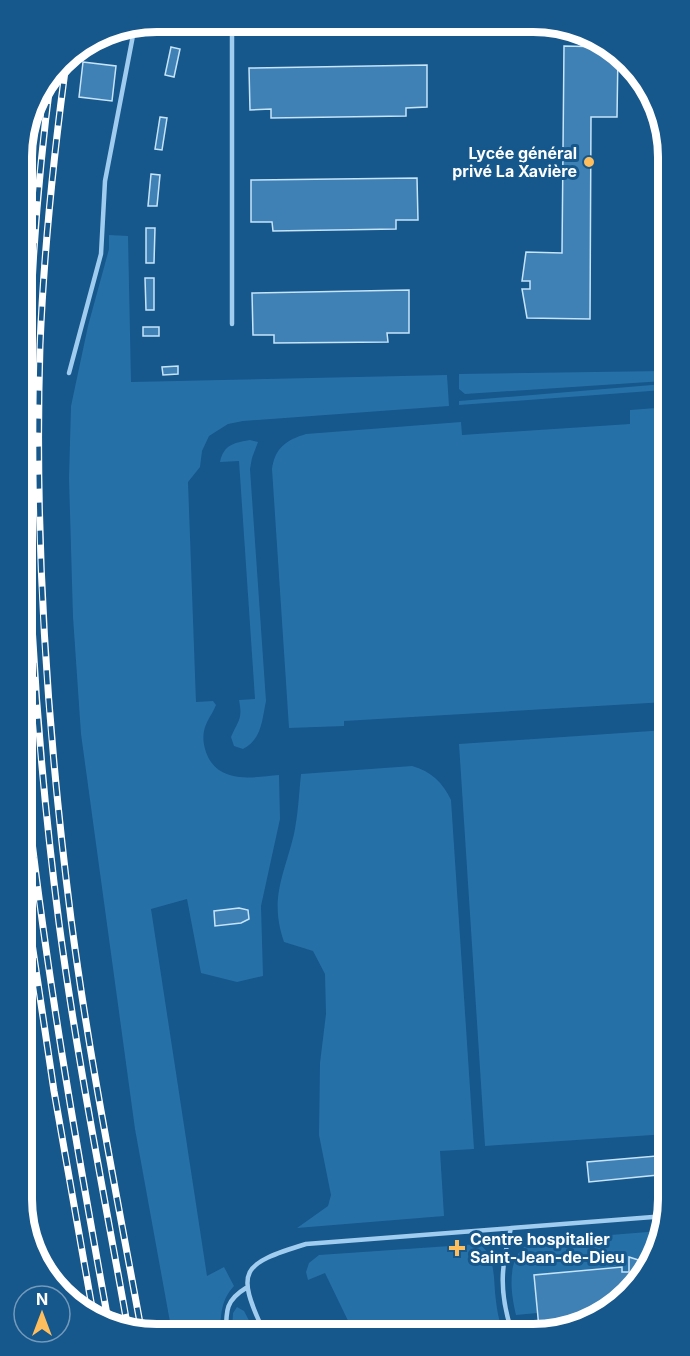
<svg xmlns="http://www.w3.org/2000/svg" width="690" height="1356" font-family="Inter,sans-serif">
<rect width="100%" height="100%" fill="#16578c"/>
<!-- green -->
<path fill="#2670a8" d="M 109,235 L 128,236 L 131,382 L 447,375 L 449,406 L 243,421 L 228,424 L 209,436 L 202,451 L 200,467 L 188,482 L 196,702 L 213,701 L 216,705 C 212,715 206,721 204,731 C 202,741 205,751 209,759 C 224,784 255,777 279,775 L 280,819 L 261,906 L 263,976 L 237,982 L 201,973 L 187,899 L 151,909 L 207,1276 L 224,1267 L 234,1286 C 221,1300 221,1314 220,1333 L 172,1333 L 135,1129 L 81,734 L 73,617 L 69,478 L 71,406 L 88,326 L 109,249 Z
M 663,371 L 664,381 L 465,394 L 459,389 L 459,374 Z
M 664,384 L 664,390 L 459,405 L 459,401 Z
M 656,408 L 657,419 L 664,419 L 666,702 L 344,721 L 344,726 L 289,728 L 272,469 C 275,448 286,440 306,434 L 461,422 L 462,435 L 630,424 L 630,410 Z
M 250,440 L 258,442 L 252,458 L 250,469 L 266,701 C 262,720 262,739 243,749 L 234,746 L 231,737 C 238,720 243,720 239,700 L 255,699 L 239,461 L 220,462 C 224,444 234,443 250,440 Z
M 666,730 L 668,1134 L 485,1146 L 459,744 Z
M 412,766 C 431,771 443,783 451,800 L 474,1149 L 440,1151 L 444,1216 L 297,1228 L 328,1206 L 331,1195 L 319,1135 L 320,1063 L 326,1014 L 325,974 L 313,951 L 284,942 C 269,898 284,876 294,834 C 298,815 299,794 301,774 Z
M 660,1231 L 648,1263 L 629,1257 L 629,1272 L 622,1272 L 621,1267 L 534,1275 L 537,1313 L 516,1315 C 510,1290 505,1250 536,1241 Z
M 479,1244 C 497,1256 493,1282 496,1301 C 497,1311 499,1320 502,1329 L 353,1331 L 325,1273 L 308,1280 L 306,1272 L 309,1263 L 319,1255 Z
M 237,1307 L 244,1311 L 255,1332 L 232,1333 L 233,1313 Z"/>
<!-- building -->
<path fill="#3f81b4" stroke="#c6e4fb" stroke-width="1.5" d="M 510,23 L 521,23 L 520,34 L 509,33 Z
M 564,46 L 607,47 L 618,52 L 617,117 L 591,117 L 590,319 L 527,318 L 522,289 L 530,289 L 530,281 L 522,281 L 526,252 L 562,253 Z
M 171,47 L 180,49 L 174,77 L 165,75 Z
M 83,62 L 116,66 L 112,101 L 79,97 Z
M 427,65 L 427,107 L 406,108 L 406,116 L 271,118 L 271,109 L 250,110 L 249,68 Z
M 160,117 L 167,118 L 162,150 L 155,149 Z
M 151,174 L 160,175 L 157,206 L 148,206 Z
M 417,178 L 418,220 L 396,220 L 396,229 L 273,231 L 272,222 L 251,222 L 251,180 Z
M 146,228 L 155,228 L 154,263 L 146,263 Z
M 145,278 L 154,278 L 154,310 L 146,310 Z
M 409,290 L 409,333 L 387,333 L 388,342 L 274,343 L 274,335 L 253,335 L 252,293 Z
M 143,327 L 159,327 L 159,336 L 143,336 Z
M 178,366 L 178,374 L 163,375 L 162,367 Z
M 239,908 L 248,910 L 249,919 L 241,923 L 215,926 L 214,911 Z
M 668,1155 L 668,1174 L 589,1182 L 587,1162 Z
M 629,1257 L 648,1263 L 641,1282 L 582,1324 L 539,1328 L 534,1275 L 622,1267 L 622,1272 L 629,1272 Z"/>
<g fill="none" stroke-linecap="round" stroke-linejoin="round">
<!-- service -->
<path stroke="#a0cdef" stroke-width="4.5" d="M 232,324 L 232,26 L 458,32 L 458,23
M 69,373 L 101,254 L 105,181 L 135,25
M 511,1228 C 501,1266 499,1291 511,1329
M 264,1332 C 235,1270 241,1264 306,1244 L 666,1216
M 226,1333 C 226,1310 226,1300 246,1288"/>
<defs>
<path id="rail" d="M 67,56 C 54,152 44,248 40,345 C 34,537 47,729 71,919 C 89,1058 117,1196 142,1334
M 51,76 C 14,358 23,641 59,923 C 77,1059 104,1194 128,1329
M 22,158 L 25,128
M 26,789 C 45,967 76,1143 108,1320
M 26,903 L 54,1091 L 93,1313"/>
</defs>
<!-- rail casing -->
<use href="#rail" stroke="#fff" stroke-width="7"/>
<!-- rail -->
<use href="#rail" stroke="#16578c" stroke-width="4.5" stroke-dasharray="14" stroke-linecap="butt"/>
</g>
<!-- markers -->
<g fill="#ffbe5e" stroke="#16578c" stroke-width="2">
<circle cx="589" cy="162" r="6"/>
<path d="M454 1239h6v6h6v6h-6v6h-6v-6h-6v-6h6z"/>
</g>
<g text-anchor="middle" stroke-width="6" stroke-linejoin="round" paint-order="stroke">
<!-- poi labels -->
<g font-size="16" font-weight="bold" fill="#fff" stroke="#16578c" text-anchor="end">
<text x="577" y="159">Lycée général<tspan x="577" dy="18">privé La Xavière</tspan></text>
<text x="470" y="1245" text-anchor="start">Centre hospitalier<tspan x="470" dy="18">Saint-Jean-de-Dieu</tspan></text>
</g>
</g>
<!-- crop -->
<path d="M0 0H690V1356H0ZM157 32H533A125 125 0 0 1 658 157V1199A125 125 0 0 1 533 1324H157A125 125 0 0 1 32 1199V157A125 125 0 0 1 157 32Z" fill="#16578c" fill-rule="evenodd"/>
<path fill="none" stroke="#fff" stroke-width="8" d="M157 32H533A125 125 0 0 1 658 157V1199A125 125 0 0 1 533 1324H157A125 125 0 0 1 32 1199V157A125 125 0 0 1 157 32Z"/>
<!-- north arrow -->
<g transform="translate(42 1314)"><circle r="28" fill="#16578c" stroke="#739aba" stroke-width="1.5"/>
<path d="M0-4.5L10 22L0 15L-10 22Z" fill="#ffbe5e"/>
<text y="-9" font-size="16" font-weight="bold" text-anchor="middle" fill="#ffffff">N</text>
</g>
</svg>
